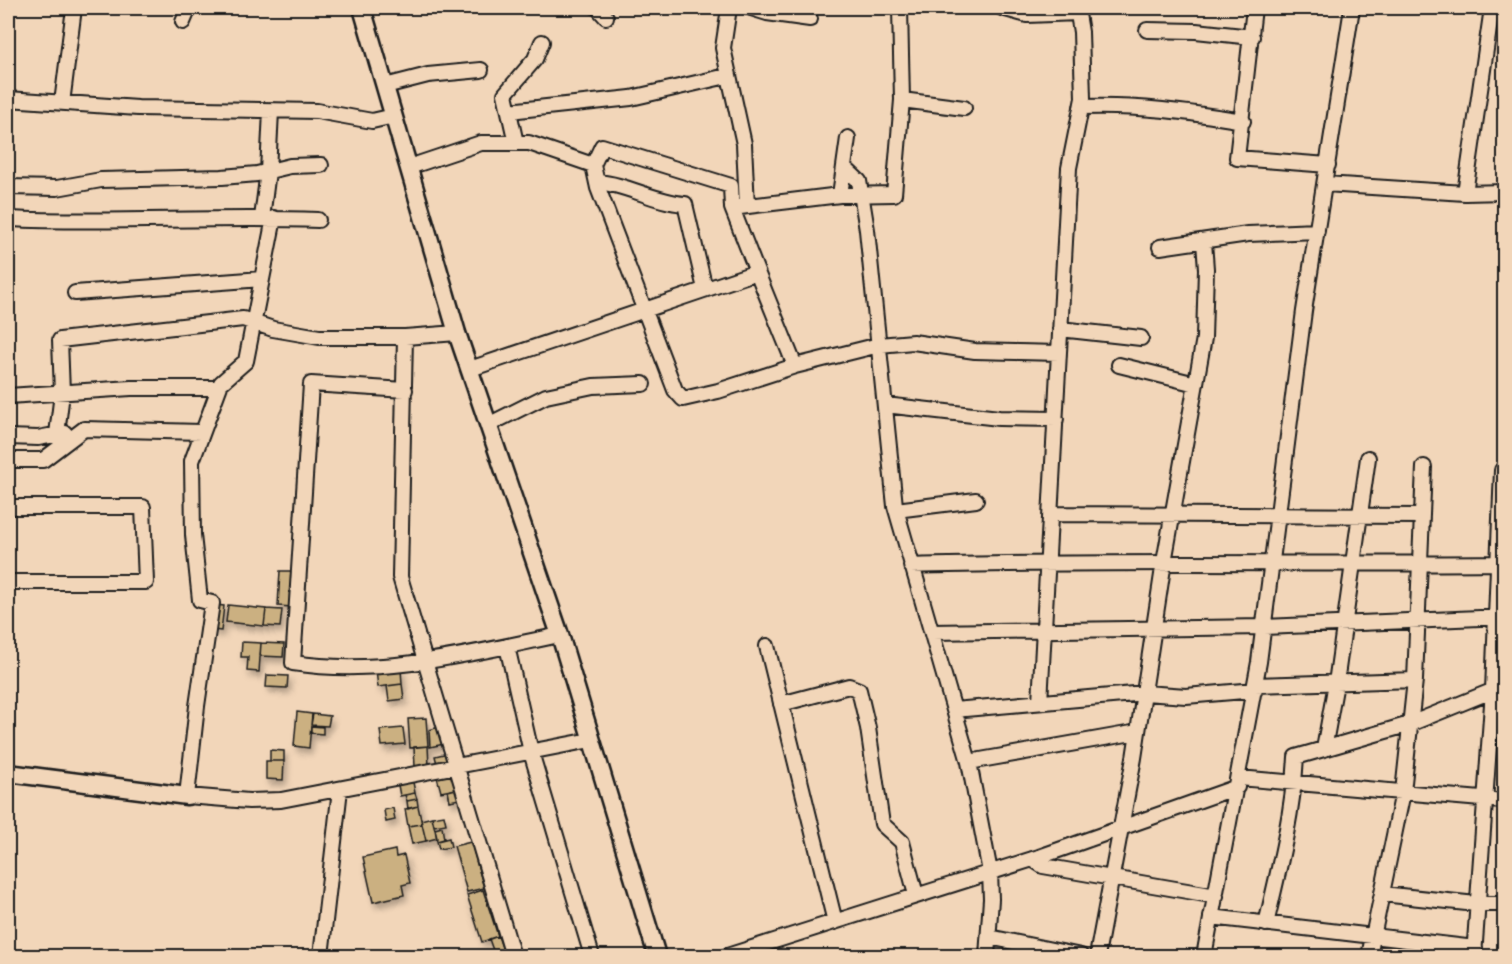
<svg xmlns="http://www.w3.org/2000/svg" width="1512" height="964" font-family="'Indie Flower',sans-serif">
<defs>
<filter id="shadow"><feDropShadow dx="3" dy="5" stdDeviation="3" flood-color="#0004"/></filter>
</defs>
<rect width="100%" height="100%" fill="#f2d6b9"/>
<filter id="ink" filterUnits="userSpaceOnUse"><feTurbulence type="fractalNoise" baseFrequency=".0167" numOctaves="2"/><feDisplacementMap in="SourceGraphic" scale="12" xChannelSelector="R" yChannelSelector="G"/><feConvolveMatrix kernelMatrix="1 2 1 2 8 2 1 2 1" color-interpolation-filters="sRGB"/></filter>
<g filter="url(#ink)">
<!-- building -->
<path fill="#cbb081" stroke="#1c1c1c" stroke-width="1.5" filter="url(#shadow)" d="M 280,571 L 294,571 L 292,607 L 278,606 Z
M 216,605 L 224,606 L 221,631 L 213,630 Z
M 228,605 L 266,609 L 264,626 L 226,622 Z
M 266,609 L 282,610 L 280,627 L 264,626 Z
M 242,642 L 261,643 L 259,672 L 247,671 L 248,657 L 241,657 Z
M 261,643 L 284,644 L 283,657 L 260,656 Z
M 401,669 L 402,684 L 378,687 L 376,671 Z
M 267,675 L 288,676 L 287,688 L 266,687 Z
M 402,684 L 404,699 L 389,701 L 387,686 Z
M 297,712 L 312,714 L 309,748 L 294,746 Z
M 313,714 L 330,716 L 328,726 L 311,725 Z
M 426,718 L 428,746 L 410,748 L 408,719 Z
M 311,726 L 323,727 L 323,734 L 311,733 Z
M 439,727 L 444,744 L 430,747 L 429,730 Z
M 403,728 L 405,744 L 382,746 L 380,730 Z
M 428,746 L 429,766 L 415,767 L 414,747 Z
M 270,750 L 284,751 L 284,761 L 270,761 Z
M 448,753 L 450,761 L 437,764 L 435,756 Z
M 266,761 L 284,761 L 283,780 L 266,779 Z
M 453,773 L 456,789 L 441,792 L 437,777 Z
M 413,782 L 415,793 L 400,796 L 398,785 Z
M 456,789 L 459,799 L 450,801 L 448,791 Z
M 415,793 L 417,799 L 407,801 L 405,795 Z
M 417,799 L 418,806 L 408,809 L 407,801 Z
M 418,806 L 422,824 L 408,826 L 405,809 Z
M 393,808 L 395,820 L 386,822 L 384,810 Z
M 444,815 L 446,824 L 434,826 L 432,817 Z
M 432,817 L 437,838 L 426,841 L 421,820 Z
M 422,824 L 426,841 L 412,844 L 408,826 Z
M 442,827 L 444,839 L 437,841 L 435,829 Z
M 449,838 L 451,847 L 439,849 L 437,841 Z
M 471,842 L 484,888 L 467,892 L 454,846 Z
M 395,850 L 396,857 L 404,855 L 410,883 L 402,885 L 404,895 L 373,902 L 363,857 Z
M 483,890 L 498,936 L 482,942 L 467,895 Z
M 498,936 L 505,956 L 495,956 L 489,939 Z"/>
<g fill="none" stroke-linecap="round" stroke-linejoin="round">
<defs>
<path id="minor" d="M 598,8 L 606,17
M 729,8 L 723,48 L 744,144 L 747,206
M 751,8 L 767,13 L 810,19
M 900,8 L 902,100
M 1002,8 L 1027,15 L 1078,13
M 1254,8 L 1237,158 L 1328,165
M 183,22 L 189,8
M 1147,30 L 1196,31 L 1252,37
M 385,86 L 428,75 L 481,70
M 8,99 L 138,108 L 317,111 L 372,121 L 394,116
M 62,103 L 74,8
M 1081,107 C 1136,105 1189,112 1243,121
M 509,111 L 631,98 L 727,76
M 516,143 L 505,94 L 535,59 L 542,42
M 593,165 L 602,146 L 731,186 L 732,208
M 409,167 L 481,143 L 529,143 L 593,165 L 598,188 L 675,390 L 683,399 L 718,391 L 795,366 L 879,345 L 913,342 L 975,351 L 1059,353
M 844,167 L 859,181 L 867,230 L 895,506 L 969,762 L 990,872 L 991,899 L 987,956
M 597,182 C 627,184 654,202 685,204 L 705,289
M 1325,184 L 1465,193 L 1504,192
M 8,187 L 57,188 L 101,180 L 222,177 L 257,174 L 290,166 L 321,165
M 1465,193 L 1492,8
M 840,195 L 894,194 L 902,100 L 964,108
M 262,218 L 268,171 L 271,111
M 274,218 L 246,361 L 221,383 L 192,461 L 193,535 L 200,600 L 212,603 L 197,706 L 187,796 L 249,801 L 281,800 L 591,740
M 8,219 C 111,224 214,216 318,220
M 1160,247 L 1248,234 L 1317,231
M 757,272 L 795,366
M 75,293 L 262,279
M 1060,329 L 1141,338
M 405,337 L 400,577 L 513,956
M 1119,365 L 1196,384
M 470,369 L 757,272 L 732,208 L 840,195 L 848,138
M 405,390 L 311,384 L 293,663 C 383,677 472,653 560,635
M 8,396 L 131,388 L 219,388
M 885,405 L 999,418 L 1056,419
M 488,425 L 546,396 L 593,386 L 643,384
M 57,434 L 62,393 L 60,340 L 243,319 L 273,329 L 319,337 L 405,337 L 457,333
M 8,437 L 38,438 L 65,433
M 8,460 L 43,460 L 84,429 L 202,432
M 8,507 L 143,507 L 146,582 L 8,582
M 896,510 L 976,500
M 1052,514 L 1422,516
M 911,566 C 1109,560 1307,565 1504,563
M 932,632 L 1264,627 L 1504,617
M 507,646 L 531,752 L 592,956
M 767,646 L 835,922
M 1255,685 L 1415,680
M 1040,702 L 1069,168 L 1083,98 L 1081,32 L 1077,8
M 781,704 L 849,686 L 859,690 L 868,728 L 882,824 L 902,842 L 916,895
M 954,710 L 1145,693 L 1186,696 L 1255,690
M 1324,749 L 1336,683 L 1368,458
M 969,762 L 1138,732
M 1239,778 L 1504,801
M 1032,859 L 1043,866 L 1216,896
M 1382,894 L 1476,904 L 1504,904
M 1211,917 L 1475,948
M 1266,924 C 1279,869 1293,813 1296,757 L 1410,724 L 1504,686
M 989,937 L 1081,956
M 321,956 L 340,789
M 727,956 L 1039,857 L 1237,787
M 1097,956 L 1134,758 L 1163,568 L 1204,338 L 1206,269 L 1204,242
M 1204,956 L 1259,662 L 1304,311 L 1352,8
M 1369,956 L 1403,792 L 1415,680 L 1424,467
M 1474,956 L 1493,690 L 1502,470"/>
<path id="tertiary" d="M 362,8 L 457,333 L 560,635 L 657,956
M 8,773 L 187,796"/>
</defs>
<!-- minor casing -->
<use href="#minor" stroke="#1c1c1c" stroke-width="18"/>
<!-- tertiary casing -->
<use href="#tertiary" stroke="#1c1c1c" stroke-width="21"/>
<!-- minor -->
<use href="#minor" stroke="#f2d6b9" stroke-width="14"/>
<!-- tertiary -->
<use href="#tertiary" stroke="#f2d6b9" stroke-width="16"/>
</g>
</g>
<!-- margin -->
<rect width="1512" height="964" fill="none" stroke="#f2d6b9" stroke-width="30"/>
<rect x="15" y="15" width="1482" height="934" fill="none" stroke="#1c1c1c" stroke-width="2" filter="url(#ink)"/>
</svg>
